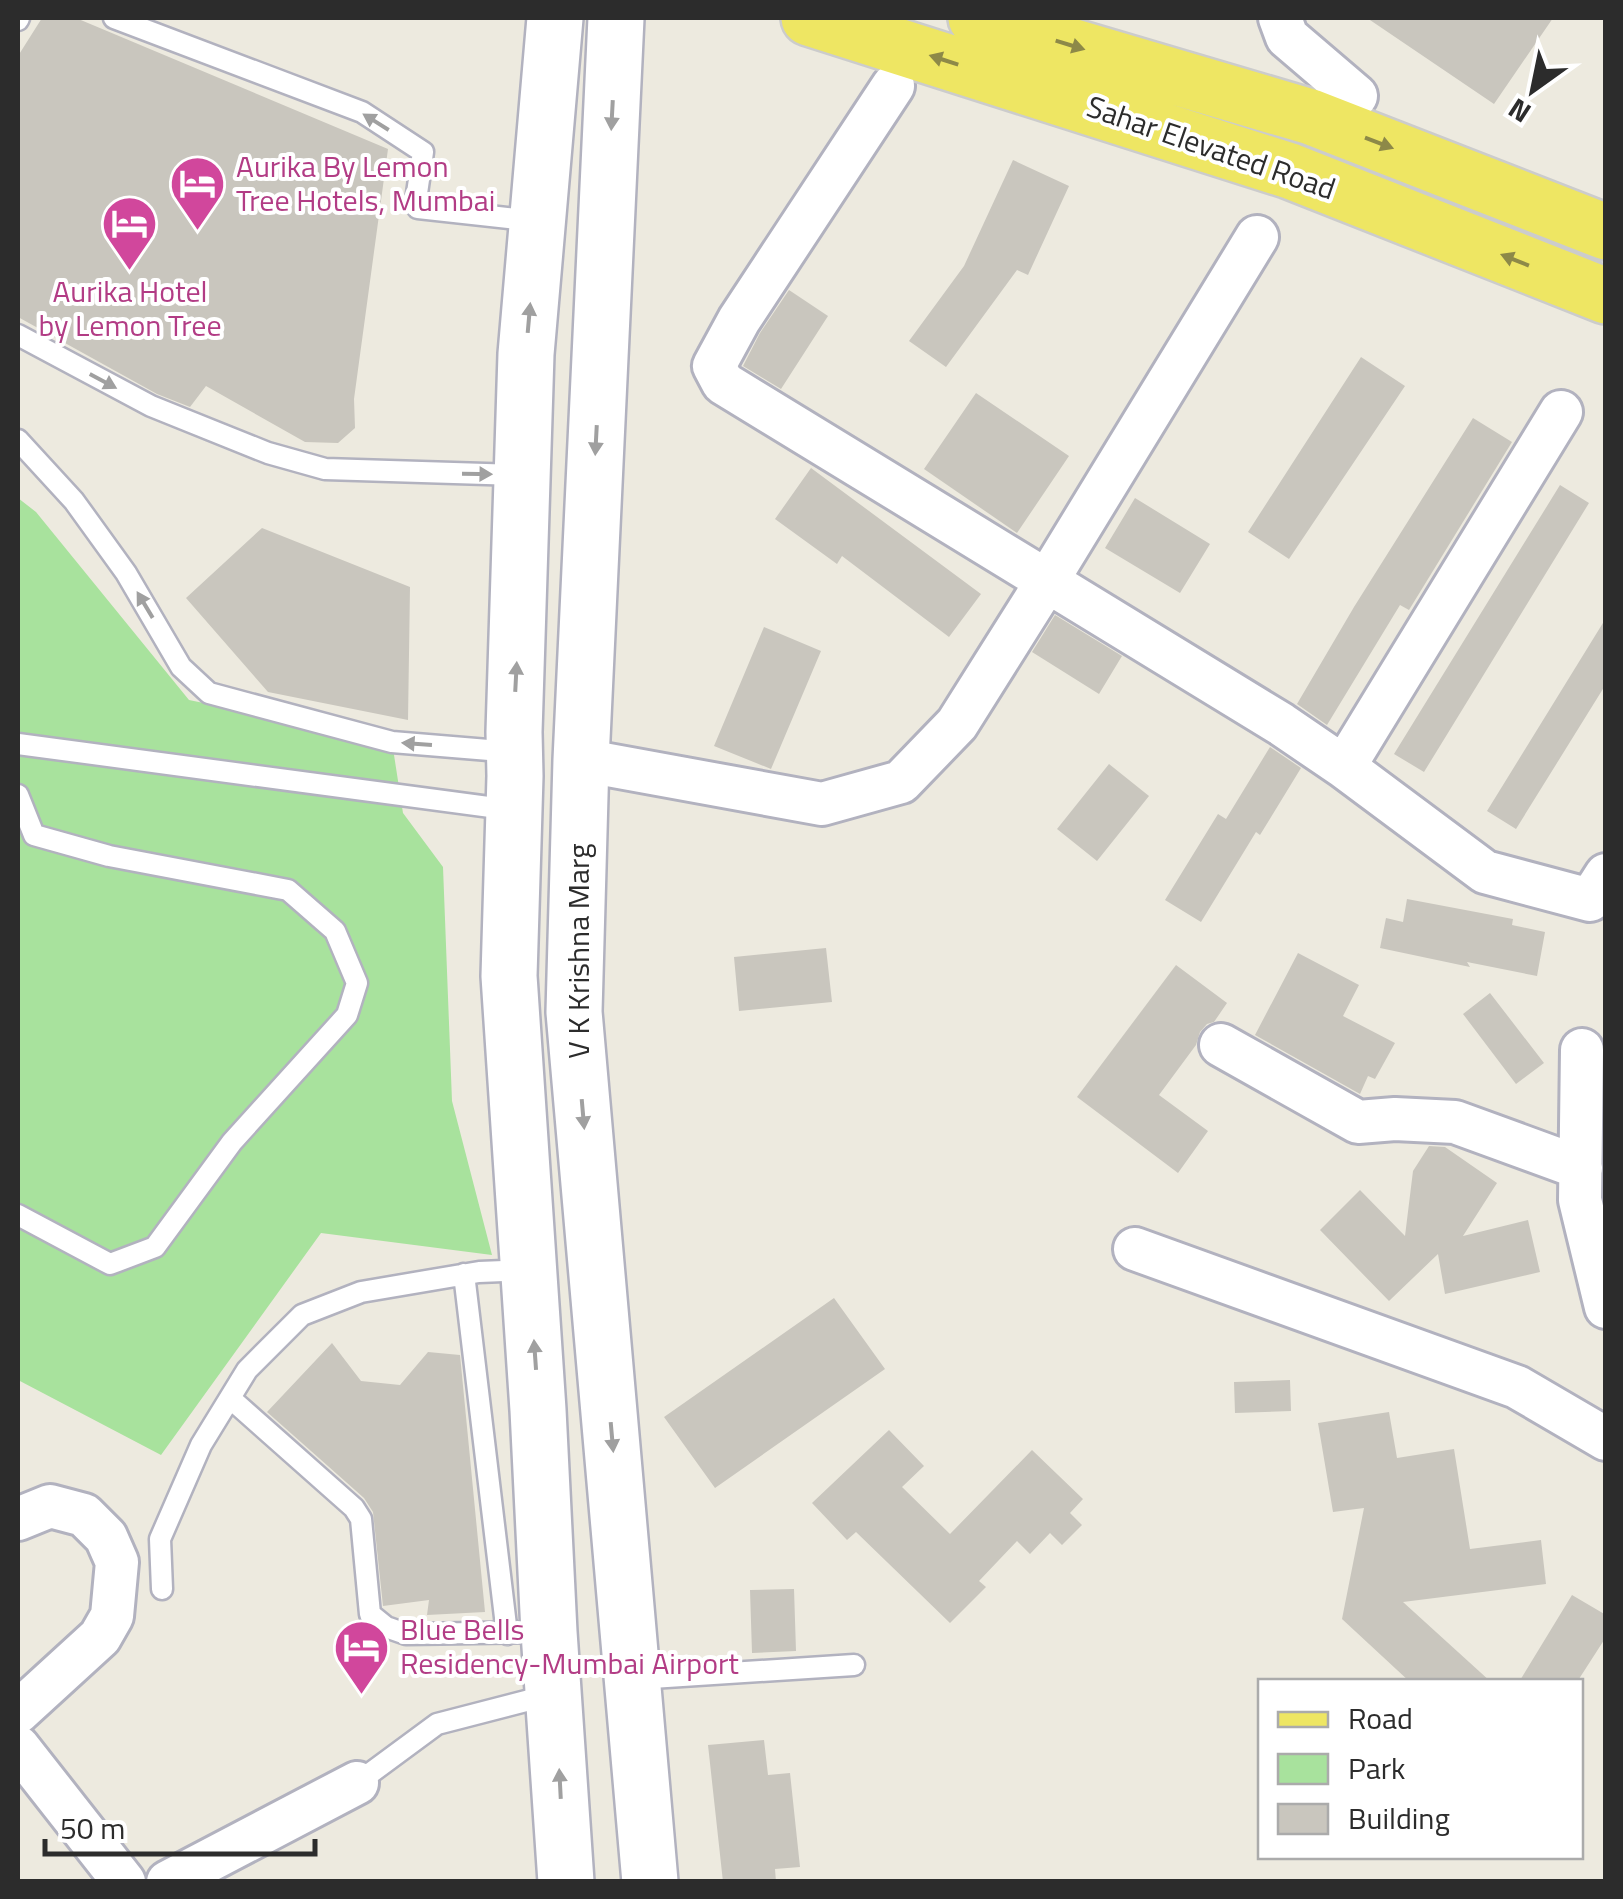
<svg xmlns="http://www.w3.org/2000/svg" width="1623" height="1899" font-family="'Titillium Web',sans-serif">
<rect width="100%" height="100%" fill="#edeadf"/>
<!-- green -->
<path fill="#a8e29d" d="M 18,498 L 36,512 L 189,700 L 392,742 L 403,813 L 443,867 L 452,1101 L 492,1255 L 321,1233 L 161,1455 L 18,1380 Z"/>
<!-- building -->
<path fill="#c9c6be" d="M 42,18 L 76,18 L 388,149 L 354,399 L 355,428 L 338,443 L 305,442 L 206,386 L 190,407 L 157,394 L 18,317 L 18,56 Z
M 1367,18 L 1553,18 L 1494,104 Z
M 1013,160 L 1069,186 L 1028,275 L 1017,270 L 946,367 L 909,341 L 964,266 Z
M 789,290 L 828,316 L 781,389 L 743,366 L 760,333 Z
M 1361,357 L 1405,386 L 1289,559 L 1248,532 Z
M 976,393 L 1069,456 L 1017,533 L 924,469 Z
M 1473,418 L 1512,442 L 1409,610 L 1400,605 L 1327,725 L 1297,704 L 1354,607 Z
M 811,468 L 981,594 L 949,637 L 842,556 L 837,564 L 775,519 Z
M 1560,485 L 1589,503 L 1424,772 L 1394,754 Z
M 1135,498 L 1210,544 L 1180,593 L 1105,548 Z
M 262,528 L 410,587 L 408,720 L 268,692 L 186,598 Z
M 1055,615 L 1122,656 L 1099,694 L 1032,652 Z
M 1606,618 L 1606,684 L 1516,829 L 1487,811 Z
M 764,627 L 821,651 L 771,769 L 714,746 Z
M 1270,747 L 1301,768 L 1260,835 L 1256,832 L 1201,922 L 1165,900 L 1218,814 L 1226,819 Z
M 1109,764 L 1149,796 L 1097,861 L 1057,829 Z
M 1407,899 L 1513,919 L 1512,925 L 1545,932 L 1537,976 L 1467,962 L 1470,967 L 1380,948 L 1386,918 L 1403,922 Z
M 826,948 L 832,1002 L 739,1011 L 734,957 Z
M 1298,953 L 1359,985 L 1343,1016 L 1395,1043 L 1375,1079 L 1368,1076 L 1360,1094 L 1255,1035 Z
M 1176,965 L 1227,1003 L 1214,1022 L 1207,1024 L 1200,1032 L 1196,1045 L 1159,1095 L 1208,1131 L 1178,1173 L 1077,1097 Z
M 1490,993 L 1544,1063 L 1516,1084 L 1463,1014 Z
M 1429,1146 L 1445,1147 L 1497,1183 L 1463,1236 L 1528,1220 L 1540,1272 L 1445,1294 L 1438,1254 L 1389,1301 L 1320,1230 L 1360,1190 L 1405,1236 L 1413,1171 Z
M 834,1298 L 885,1369 L 715,1488 L 664,1417 Z
M 332,1343 L 361,1381 L 400,1385 L 428,1352 L 460,1355 L 485,1612 L 427,1615 L 429,1600 L 383,1606 L 373,1512 L 364,1498 L 267,1412 Z
M 1290,1380 L 1291,1411 L 1235,1413 L 1234,1382 Z
M 1389,1412 L 1397,1458 L 1454,1449 L 1470,1549 L 1541,1540 L 1546,1584 L 1403,1602 L 1491,1682 L 1410,1682 L 1342,1619 L 1364,1508 L 1333,1512 L 1318,1423 Z
M 889,1430 L 924,1466 L 902,1487 L 950,1534 L 1032,1450 L 1083,1499 L 1070,1513 L 1082,1525 L 1062,1545 L 1050,1533 L 1030,1554 L 1017,1541 L 979,1581 L 986,1587 L 950,1623 L 856,1532 L 847,1540 L 812,1503 Z
M 794,1589 L 796,1651 L 752,1653 L 750,1590 Z
M 1572,1595 L 1606,1615 L 1606,1637 L 1577,1682 L 1519,1682 Z
M 764,1740 L 768,1775 L 790,1773 L 800,1867 L 775,1869 L 776,1882 L 723,1882 L 708,1745 Z"/>
<g fill="none" stroke-linecap="round" stroke-linejoin="round">
<defs>
<path id="lane" d="M 114,18 L 362,112 L 423,152 L 416,200 L 418,208 L 535,221
M 18,20 L 19,18
M 18,335 L 151,406 L 268,453 L 325,469 L 521,475
M 18,440 L 74,501 L 126,573 L 181,667 L 209,693 L 392,742 L 512,752
M 18,744 L 512,810
M 18,795 L 34,835 L 109,856 L 288,890 L 335,931 L 357,983 L 347,1015 L 232,1142 L 155,1247 L 110,1264 L 18,1215
M 464,1274 L 507,1634
M 230,1398 L 354,1508 L 361,1519 L 370,1614 L 386,1627 L 406,1634 L 547,1632
M 162,1589 L 160,1539 L 201,1445 L 247,1370 L 302,1315 L 361,1292 L 479,1272 L 527,1270
M 636,1679 L 854,1665
M 357,1783 L 437,1724 L 553,1694"/>
<path id="street" d="M 1280,18 L 1287,37 L 1356,96
M 893,86 L 739,320 L 714,366 L 723,383 L 1047,581 L 1257,237
M 581,760 L 822,804 L 901,782 L 957,724 L 1047,581 L 1281,724 L 1344,767 L 1485,872 L 1590,900 L 1606,875
M 1344,767 L 1561,412
M 1221,1045 L 1358,1122 L 1395,1119 L 1455,1122 L 1581,1168
M 1582,1050 L 1580,1200 L 1606,1307
M 1135,1249 L 1517,1387 L 1606,1439
M 18,1519 L 50,1506 L 84,1515 L 106,1537 L 117,1562 L 112,1616 L 100,1637 L 18,1712
M 18,1747 L 124,1882
M 168,1882 L 357,1783"/>
<path id="secondary" d="M 555,18 L 526,354 L 514,732 L 515,776 L 509,976 L 538,1410 L 549,1632 L 566,1882
M 616,18 L 581,760 L 574,1012 L 650,1882"/>
<path id="primary" d="M 809,18 L 1290,171 L 1606,296
M 976,18 L 1311,117 L 1606,232"/>
</defs>
<!-- lane casing -->
<use href="#lane" stroke="#b2b2bf" stroke-width="25"/>
<!-- street casing -->
<use href="#street" stroke="#b2b2bf" stroke-width="48"/>
<!-- secondary casing -->
<use href="#secondary" stroke="#b2b2bf" stroke-width="60"/>
<!-- primary casing -->
<use href="#primary" stroke="#ccc" stroke-width="60"/>
<!-- lane -->
<use href="#lane" stroke="#fff" stroke-width="20"/>
<!-- street -->
<use href="#street" stroke="#fff" stroke-width="42"/>
<!-- secondary -->
<use href="#secondary" stroke="#fff" stroke-width="55"/>
<!-- primary -->
<use href="#primary" stroke="#eee663" stroke-width="55"/>
</g>
<!-- one-way arrows -->
<defs><path id="oneway-solid" d="M-6-.8H1V-3.2L6.5 0L1 3.2V.8H-6Z" transform="scale(2.5)"/></defs>
<g fill="#8d8948">
<use href="#oneway-solid" transform="translate(1070 45) rotate(17)"/>
<use href="#oneway-solid" transform="translate(944 60) rotate(-162)"/>
<use href="#oneway-solid" transform="translate(1379 143) rotate(21)"/>
<use href="#oneway-solid" transform="translate(1515 260) rotate(-158)"/>
</g>
<g fill="#a0a0a0">
<use href="#oneway-solid" transform="translate(612 115) rotate(93)"/>
<use href="#oneway-solid" transform="translate(376 122) rotate(-148)"/>
<use href="#oneway-solid" transform="translate(529 318) rotate(-85)"/>
<use href="#oneway-solid" transform="translate(103 381) rotate(28)"/>
<use href="#oneway-solid" transform="translate(596 440) rotate(93)"/>
<use href="#oneway-solid" transform="translate(477 474) rotate(1)"/>
<use href="#oneway-solid" transform="translate(145 605) rotate(-121)"/>
<use href="#oneway-solid" transform="translate(516 677) rotate(-87)"/>
<use href="#oneway-solid" transform="translate(417 744) rotate(-176)"/>
<use href="#oneway-solid" transform="translate(583 1114) rotate(85)"/>
<use href="#oneway-solid" transform="translate(535 1355) rotate(-94)"/>
<use href="#oneway-solid" transform="translate(612 1437) rotate(85)"/>
<use href="#oneway-solid" transform="translate(560 1784) rotate(-93)"/>
</g>
<!-- icons -->
<defs>
<symbol id="hotel-pin" viewBox="-11 -11 22 30"><path d="M0 17L-7.5 6A9.5 9.5 0 1 1 7.5 6Z" fill="#d1479c" stroke="#fff"/><path d="M-6-4.5h1.5V1H6V5H4.5V3h-9V5H-6ZM-4 0a1.8 1.8 0 1 1 3.6 0ZM.5 0V-2.5h3Q6-2.5 6 0Z" fill="#fff"/></symbol>
</defs>
<g fill-rule="evenodd">
<use href="#hotel-pin" x="166" y="152" width="63" height="86"/>
<use href="#hotel-pin" x="98" y="192" width="63" height="86"/>
<use href="#hotel-pin" x="330" y="1616" width="63" height="86"/>
</g>
<g text-anchor="middle" stroke-width="8" stroke-linejoin="round" paint-order="stroke">
<!-- street labels -->
<g font-size="30" fill="#2c2c2c" stroke="#fff">
<text transform="translate(1211 148) rotate(19)" y="10">Sahar Elevated Road</text>
<text transform="translate(579 951) rotate(-90)" y="10">V K Krishna Marg</text>
</g>
<!-- hotel labels -->
<g font-size="30" fill="#b23c85" stroke="#fff" text-anchor="start">
<text x="236" y="177">Aurika By Lemon<tspan x="236" dy="34">Tree Hotels, Mumbai</tspan></text>
<text x="130" y="302" text-anchor="middle">Aurika Hotel<tspan x="130" dy="34">by Lemon Tree</tspan></text>
<text x="400" y="1640">Blue Bells<tspan x="400" dy="34">Residency-Mumbai Airport</tspan></text>
</g>
</g>
<!-- border -->
<rect width="1623" height="1899" fill="none" stroke="#2c2c2c" stroke-width="40"/>
<!-- legend -->
<rect x="1258" y="1679" width="325" height="180" fill="#ffffff" stroke="#ababab" stroke-width="2.5"/>
<rect x="1278" y="1712" width="50" height="15" fill="#eee663" stroke="#ababab" stroke-width="2.5"/>
<text x="1348" y="1729" font-size="30" fill="#2c2c2c">Road</text>
<rect x="1278" y="1754" width="50" height="30" fill="#a8e29d" stroke="#ababab" stroke-width="2.5"/>
<text x="1348" y="1779" font-size="30" fill="#2c2c2c">Park</text>
<rect x="1278" y="1804" width="50" height="30" fill="#c9c6be" stroke="#ababab" stroke-width="2.5"/>
<text x="1348" y="1829" font-size="30" fill="#2c2c2c">Building</text>
<!-- north arrow -->
<g transform="translate(1533 90) rotate(213)" stroke="#ffffff" stroke-width="8" paint-order="stroke">
<path d="M0-8L18 38L0 25L-18 38Z" fill="#2c2c2c"/>
<text y="-15" font-size="28" font-weight="bold" text-anchor="middle" fill="#2c2c2c">N</text>
</g>
<!-- scale -->
<path d="M45 1839v15h270v-15" fill="none" stroke="#2c2c2c" stroke-width="5"/>
<text x="60" y="1839" font-size="30" fill="#2c2c2c" stroke="#ffffff" stroke-width="8" paint-order="stroke">50 m</text>
</svg>
